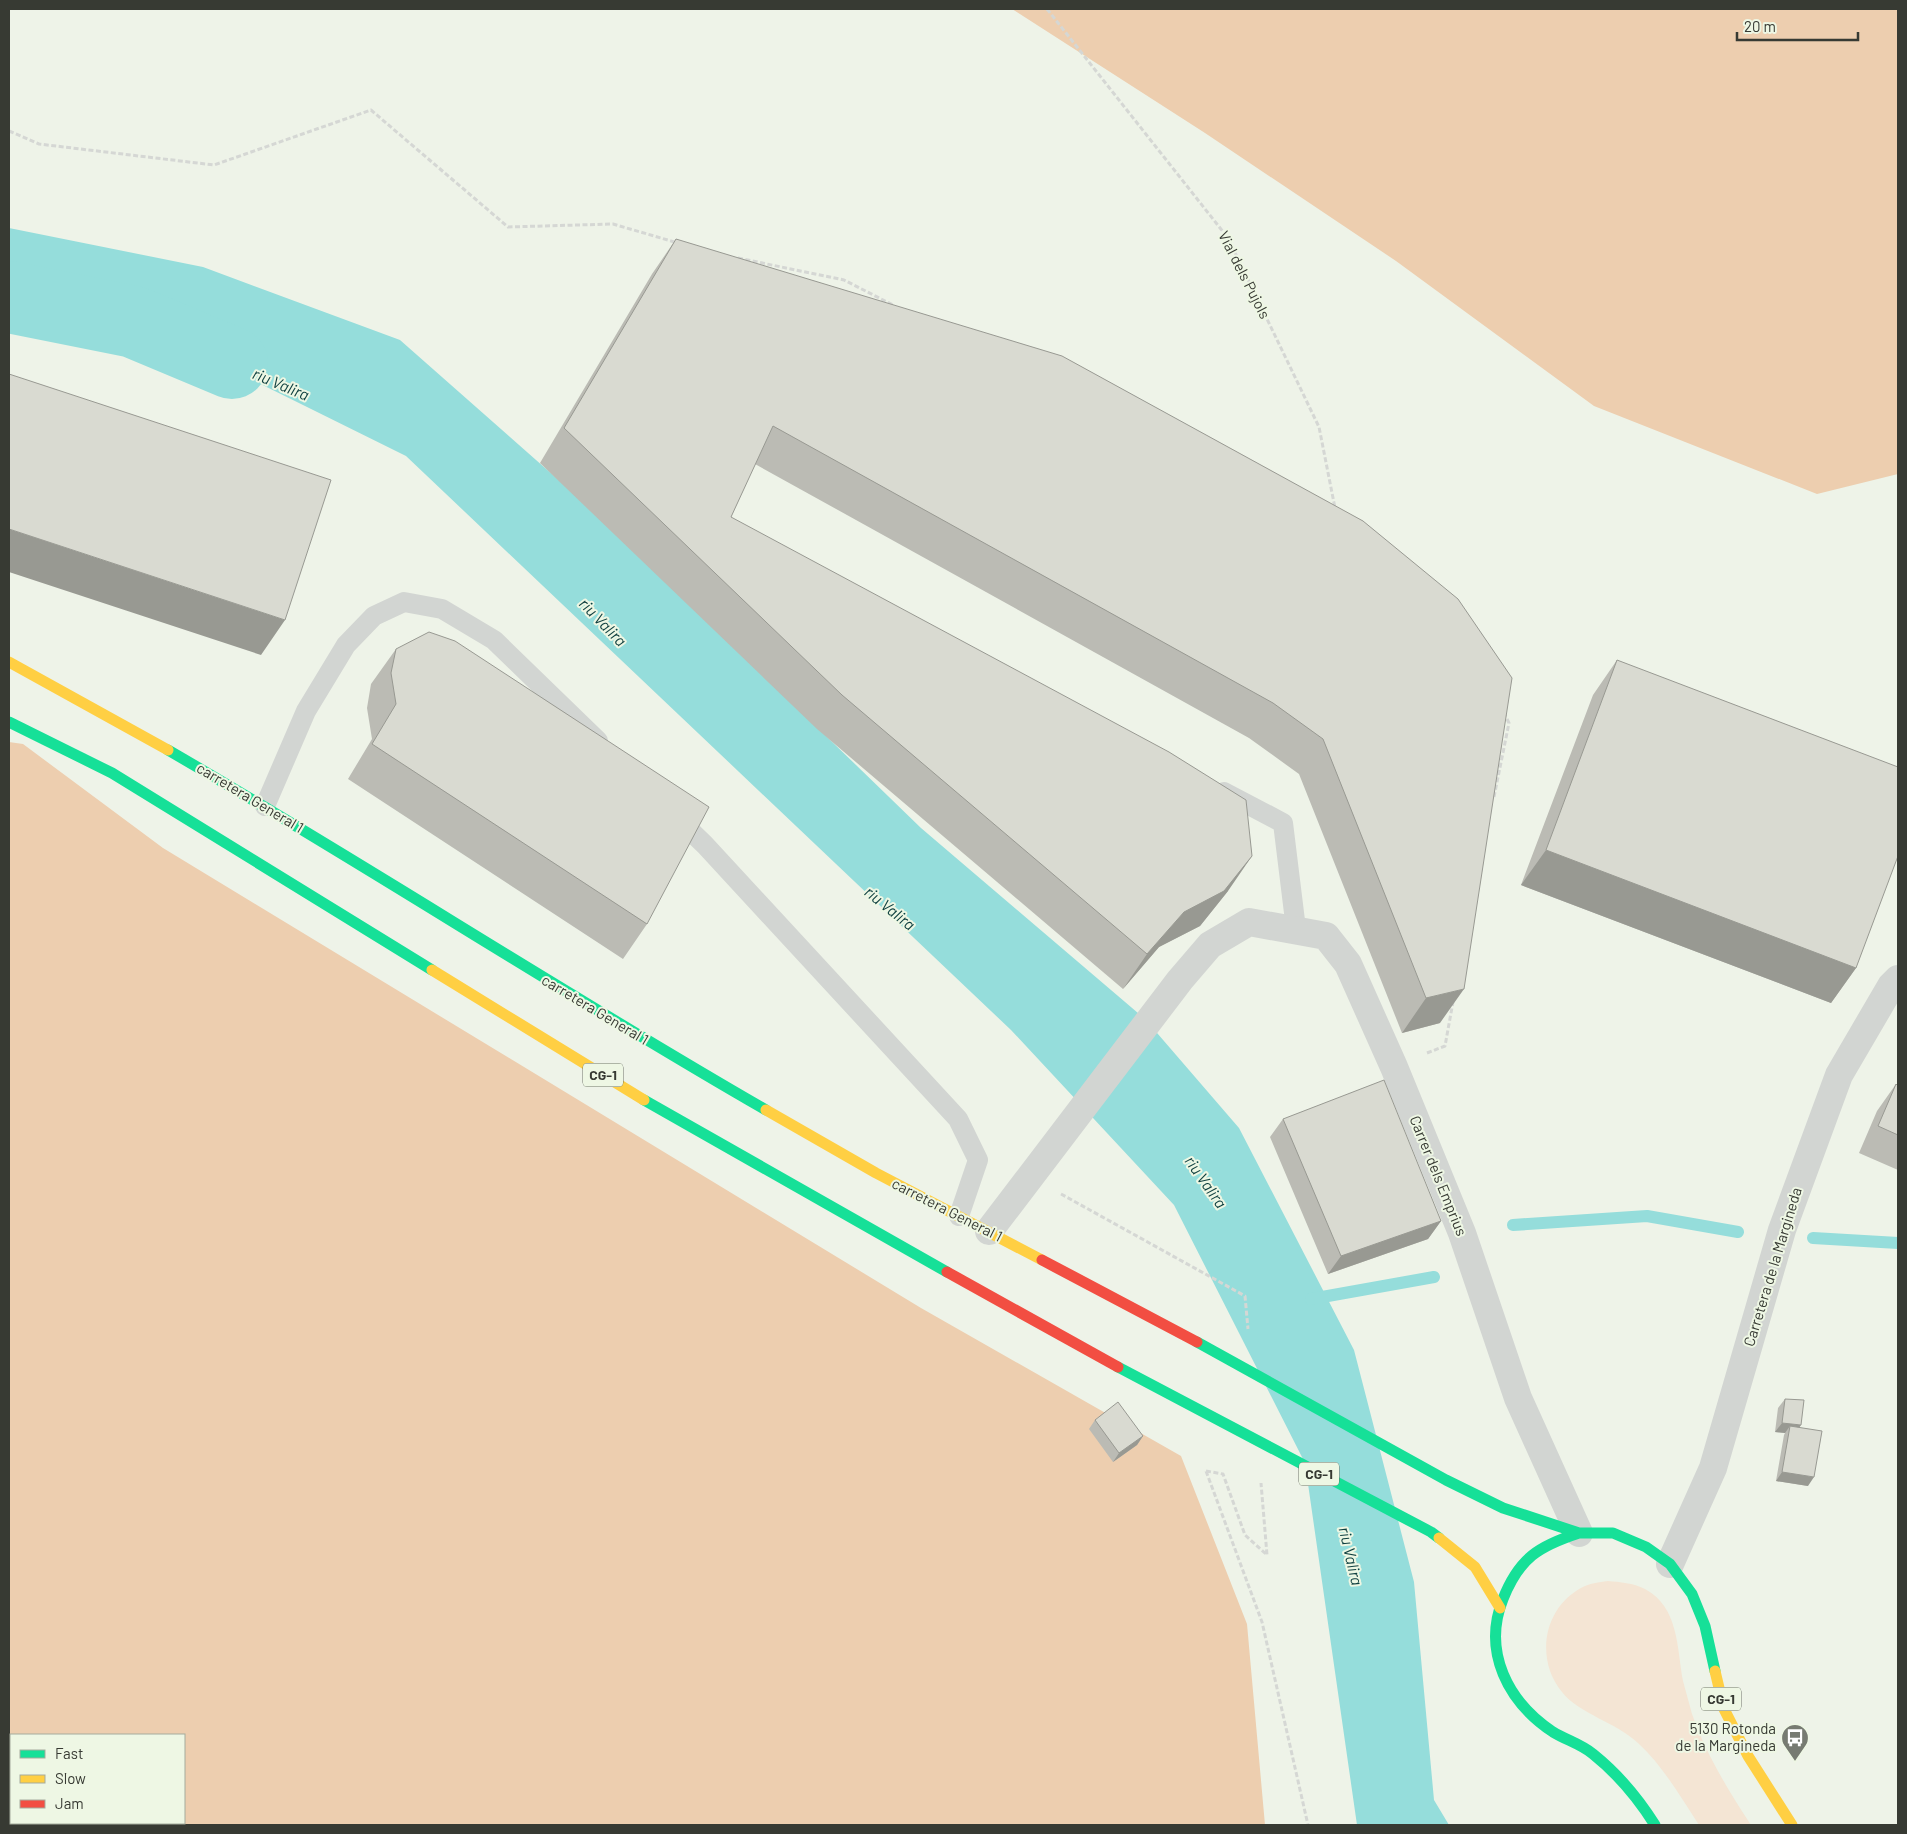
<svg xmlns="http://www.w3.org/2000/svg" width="1907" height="1834" font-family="Barlow,sans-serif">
<rect width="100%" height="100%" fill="#eef3e8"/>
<!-- green -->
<path fill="#f4e5d4" d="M 1608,1581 C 1620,1582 1633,1583 1645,1589 C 1679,1607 1677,1649 1683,1681 C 1686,1692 1689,1703 1692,1714 C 1706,1754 1728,1790 1751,1825 L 1699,1825 C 1680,1796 1663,1766 1638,1743 C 1616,1722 1579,1714 1562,1692 C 1534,1658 1544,1605 1585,1586 C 1592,1583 1601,1582 1608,1581 Z"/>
<!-- forest -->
<path fill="#edceaf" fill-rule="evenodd" d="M 1012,9 L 1898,9 L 1898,474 L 1817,494 L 1594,406 L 1396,261 L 1205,133 Z
M 9,742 L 23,744 L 163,848 L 921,1308 L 1181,1456 L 1247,1624 L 1265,1825 L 9,1825 ZM 11,1735 L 184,1735 L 184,1823 L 11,1823 Z"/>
<!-- water -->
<path fill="#95dddb" d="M 9,228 L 203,267 L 400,340 L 596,513 L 921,828 L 1145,1019 L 1239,1128 L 1354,1350 L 1414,1582 L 1434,1800 L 1449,1825 L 1357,1825 L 1305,1463 L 1174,1205 L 1011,1030 L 406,456 L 127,318 L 9,297 Z"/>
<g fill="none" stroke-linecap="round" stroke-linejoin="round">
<!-- stream -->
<path stroke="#95dddb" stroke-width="12" d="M 1513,1225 L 1647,1216 L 1738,1232
M 1813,1238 L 1898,1243
M 1311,1299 L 1434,1277"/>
<!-- river -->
<path stroke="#95dddb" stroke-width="72" d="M 9,297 L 134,322 L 232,363"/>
<!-- path -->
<path stroke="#d5d7d4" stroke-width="3" stroke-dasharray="5 2.5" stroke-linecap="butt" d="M 1047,9 L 1228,238 L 1319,427 L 1335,508
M 9,131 L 39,144 L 214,165 L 371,110 L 508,227 L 613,224 L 678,243
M 738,258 L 844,280 L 893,305
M 1494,797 L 1509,723 L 1505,715
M 1427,1053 L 1445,1046 L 1453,1002
M 1061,1194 L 1245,1296 L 1248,1329
M 1206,1471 L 1223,1474 L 1245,1535 L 1267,1555 L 1261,1483
M 1206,1471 L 1262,1622 L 1308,1825"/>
<!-- lane -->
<path stroke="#d2d5d2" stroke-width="20" d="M 1224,792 L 1283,823 L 1296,929
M 265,806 L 306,711 L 346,645 L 374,616 L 404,602 L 442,609 L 494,640 L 598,741
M 674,815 L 705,845 L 958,1119 L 978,1160 L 959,1216"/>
<!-- street -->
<path stroke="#d2d5d2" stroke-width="28" d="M 989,1231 L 1180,980 L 1210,945 L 1249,922 L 1326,936 L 1348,964 L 1394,1067 L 1462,1233 L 1518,1398 L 1579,1533
M 1670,1564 L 1713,1468 L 1782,1230 L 1839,1075 L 1891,986 L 1898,979"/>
<!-- fast -->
<path stroke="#16e098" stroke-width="11" d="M 9,722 L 112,773 L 432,970
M 168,750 C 370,867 564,994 766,1110
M 644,1100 L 947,1272
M 1197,1342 L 1446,1480 L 1503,1508 L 1579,1533 L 1613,1533 L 1646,1547 L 1670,1564 L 1692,1594 L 1705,1626 L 1715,1671
M 1118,1367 L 1431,1532 L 1439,1538
M 1579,1533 C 1539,1546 1519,1558 1503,1599 C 1482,1652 1508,1702 1553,1732 C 1566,1740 1581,1744 1593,1754 C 1618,1774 1638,1798 1655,1825"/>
<!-- slow -->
<path stroke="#ffcf43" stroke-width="11" d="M 9,662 L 168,750
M 432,970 L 644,1100
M 766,1110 L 876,1173 L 1042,1260
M 1439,1538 L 1475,1567 L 1500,1608
M 1715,1671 L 1724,1709 L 1748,1756 L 1792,1825"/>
<!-- jam -->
<path stroke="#f24e42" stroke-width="11" d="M 1042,1260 L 1197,1342
M 947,1272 L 1118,1367"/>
</g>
<!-- wall -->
<path fill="#bbbbb4" d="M 676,239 L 1363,521 L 1440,1023 L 1402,1033 L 1299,774 L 1249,738 L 755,464 L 731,517 L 1228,891 L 1200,926 L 1159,947 L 1123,989 L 817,729 L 540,463 L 652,274 Z
M 396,649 L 647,924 L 623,959 L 348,779 L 372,739 L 367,708 L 371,684 Z
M 1617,660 L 1856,968 L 1831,1003 L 1521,885 L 1593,695 Z
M 1896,1084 L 1898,1086 L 1898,1170 L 1859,1153 L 1877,1111 Z
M 1283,1119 L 1441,1221 L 1428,1239 L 1328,1274 L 1270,1137 Z
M 1785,1399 L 1799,1427 L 1808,1486 L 1776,1481 L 1784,1435 L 1785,1433 L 1775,1432 L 1778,1408 Z
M 1095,1420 L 1143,1436 L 1137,1445 L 1113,1462 L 1089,1429 Z"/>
<!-- shaded-wall -->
<path fill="#989992" d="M 9,529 L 285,620 L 261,655 L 9,572 Z
M 1546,850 L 1856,968 L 1831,1003 L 1521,885 Z
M 1252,856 L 1228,891 L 1200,926 L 1159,947 L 1123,989 L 1147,954 L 1184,912 Z
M 1464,989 L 1440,1023 L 1402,1033 L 1426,998 Z
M 1441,1221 L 1428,1239 L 1328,1274 L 1341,1256 Z
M 1782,1423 L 1801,1425 L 1795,1434 L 1790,1426 L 1785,1433 L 1775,1432 Z
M 1143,1436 L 1137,1445 L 1113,1462 L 1119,1453 Z
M 1782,1472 L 1814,1477 L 1808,1486 L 1776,1481 Z"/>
<!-- building -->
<path fill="#d9dad1" stroke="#989992" d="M 676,239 L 1062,356 L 1363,521 L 1458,599 L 1512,678 L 1464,989 L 1426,998 L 1323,739 L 1273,703 L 773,426 L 731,517 L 1169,752 L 1246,800 L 1252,856 L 1224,891 L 1184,912 L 1147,954 L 842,695 L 564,428 Z
M 9,374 L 331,480 L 285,620 L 9,529 Z
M 429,632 L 455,641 L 709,807 L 647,924 L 372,744 L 396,704 L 391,673 L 396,649 Z
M 1617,660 L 1898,767 L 1898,856 L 1856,968 L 1546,850 Z
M 1384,1080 L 1441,1221 L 1341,1256 L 1283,1119 Z
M 1896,1084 L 1898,1086 L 1898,1135 L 1878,1126 Z
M 1785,1399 L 1804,1400 L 1801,1425 L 1782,1423 Z
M 1118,1402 L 1143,1436 L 1119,1453 L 1095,1420 Z
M 1790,1426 L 1822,1431 L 1814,1477 L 1782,1472 Z"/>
<!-- icons -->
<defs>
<symbol id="bus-pin" viewBox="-11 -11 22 30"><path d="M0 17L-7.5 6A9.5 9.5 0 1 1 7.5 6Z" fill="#777b72" stroke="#eef7e4"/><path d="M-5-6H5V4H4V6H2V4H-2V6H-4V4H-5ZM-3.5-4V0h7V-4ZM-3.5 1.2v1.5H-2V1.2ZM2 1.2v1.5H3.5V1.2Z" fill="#fff"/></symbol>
</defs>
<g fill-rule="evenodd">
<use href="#bus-pin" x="1779" y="1722" width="32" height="43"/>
</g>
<g text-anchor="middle" stroke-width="4" stroke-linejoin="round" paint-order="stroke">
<!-- shield labels -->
<g fill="#eef7e4" stroke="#6e7368" stroke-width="1">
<rect x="583" y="1063.5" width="40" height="23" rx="4"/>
<rect x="1299" y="1462.5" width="40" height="23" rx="4"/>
<rect x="1701" y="1687.5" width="40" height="23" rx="4"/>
</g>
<g font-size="14" font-weight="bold" fill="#373a33">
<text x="603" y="1080">CG-1</text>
<text x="1319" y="1479">CG-1</text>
<text x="1721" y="1704">CG-1</text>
</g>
<!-- street labels -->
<g font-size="15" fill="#373a33" stroke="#eef7e4">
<text transform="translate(1244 275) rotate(63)" y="5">Vial dels Pujols</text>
<text transform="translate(250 798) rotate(31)" y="5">carretera General 1</text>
<text transform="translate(595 1010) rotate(31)" y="5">carretera General 1</text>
<text transform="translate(1438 1176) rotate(68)" y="5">Carrer dels Emprius</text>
<text transform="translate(947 1210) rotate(27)" y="5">carretera General 1</text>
<text transform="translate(1773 1267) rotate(-73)" y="5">Carretera de la Margineda</text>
</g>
<!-- poi labels -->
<g font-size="15" fill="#373a33" stroke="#eef7e4" text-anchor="end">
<text x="1776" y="1734">5130 Rotonda<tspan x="1776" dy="17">de la Margineda</tspan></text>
</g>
<!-- water labels -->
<g font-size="16" font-style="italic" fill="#0d3e3e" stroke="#eef7e4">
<text transform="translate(281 384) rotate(23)" y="6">riu Valira</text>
<text transform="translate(603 622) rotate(46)" y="6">riu Valira</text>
<text transform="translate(890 908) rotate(39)" y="6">riu Valira</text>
<text transform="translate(1206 1182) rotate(55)" y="6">riu Valira</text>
<text transform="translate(1351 1556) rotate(77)" y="6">riu Valira</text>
</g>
</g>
<!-- border -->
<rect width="1907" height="1834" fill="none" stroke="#373a33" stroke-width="20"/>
<!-- legend -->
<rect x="10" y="1734" width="175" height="90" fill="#eef7e4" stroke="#a5ab9d"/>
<rect x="20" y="1750" width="25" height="8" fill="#16e098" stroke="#a5ab9d"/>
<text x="55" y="1759" font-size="15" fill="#373a33">Fast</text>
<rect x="20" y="1775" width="25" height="8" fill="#ffcf43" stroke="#a5ab9d"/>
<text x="55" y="1784" font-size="15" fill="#373a33">Slow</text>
<rect x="20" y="1800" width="25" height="8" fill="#f24e42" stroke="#a5ab9d"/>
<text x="55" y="1809" font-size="15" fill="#373a33">Jam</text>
<!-- scale -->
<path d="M1737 32v8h121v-8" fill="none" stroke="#373a33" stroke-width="2.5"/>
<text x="1744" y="32" font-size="15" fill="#373a33" stroke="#eef7e4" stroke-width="4" paint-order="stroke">20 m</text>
</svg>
